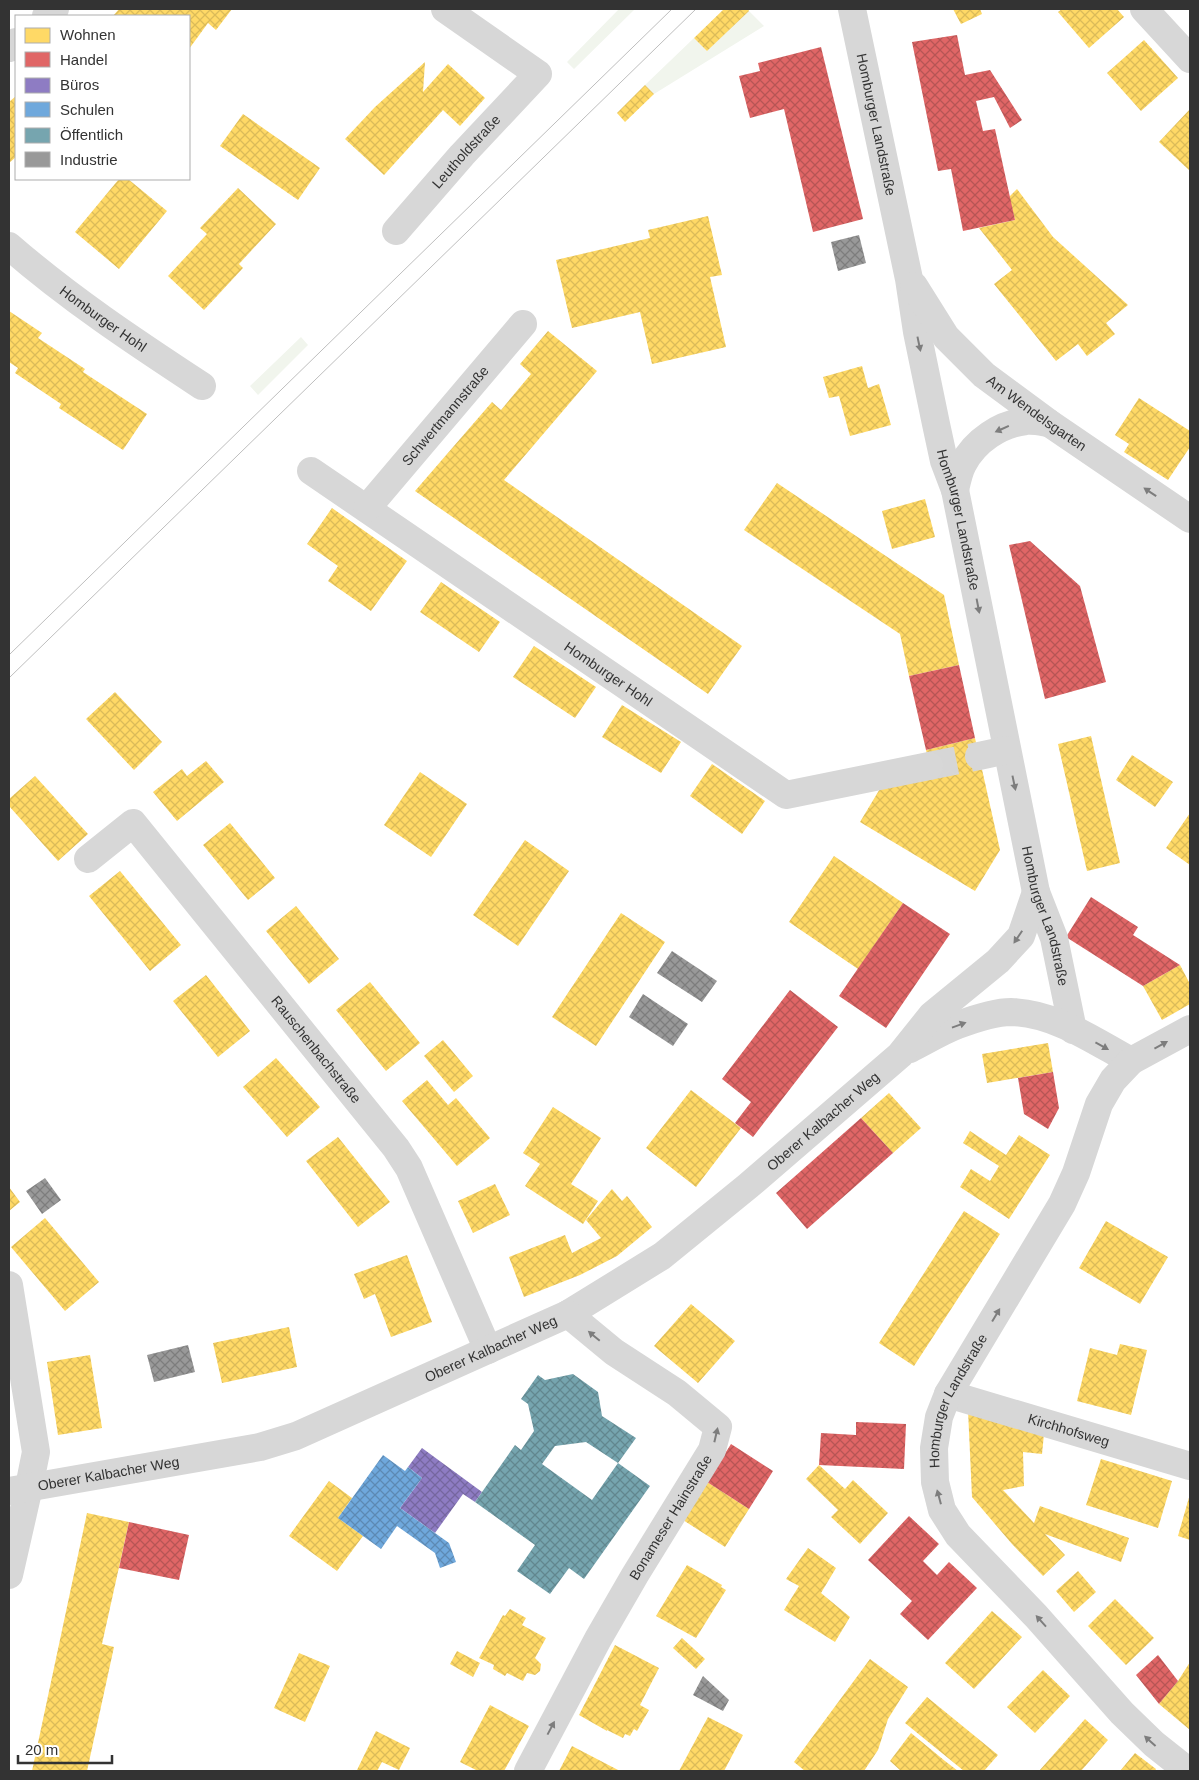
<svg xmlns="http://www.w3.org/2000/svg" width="1199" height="1780" font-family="Arial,sans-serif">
<defs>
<pattern id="homes-cross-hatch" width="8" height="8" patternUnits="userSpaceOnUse" patternTransform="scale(1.25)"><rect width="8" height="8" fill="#ffd966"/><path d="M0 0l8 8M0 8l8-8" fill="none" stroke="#dbbb59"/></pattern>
<pattern id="shops-cross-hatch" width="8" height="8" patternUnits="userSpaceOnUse" patternTransform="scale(1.25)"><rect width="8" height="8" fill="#e06666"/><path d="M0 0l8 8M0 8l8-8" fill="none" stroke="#b65555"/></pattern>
<pattern id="offices-cross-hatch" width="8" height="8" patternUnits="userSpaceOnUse" patternTransform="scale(1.25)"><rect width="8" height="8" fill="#8e7cc3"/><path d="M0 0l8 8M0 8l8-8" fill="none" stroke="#75669f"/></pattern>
<pattern id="schools-cross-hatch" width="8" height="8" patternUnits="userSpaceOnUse" patternTransform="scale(1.25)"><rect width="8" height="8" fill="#6fa8dc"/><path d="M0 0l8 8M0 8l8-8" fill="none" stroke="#5c89b3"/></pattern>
<pattern id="public-cross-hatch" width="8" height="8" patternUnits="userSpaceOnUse" patternTransform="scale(1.25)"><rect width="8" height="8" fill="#76a5af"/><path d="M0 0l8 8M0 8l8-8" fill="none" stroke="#61878f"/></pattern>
<pattern id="industry-cross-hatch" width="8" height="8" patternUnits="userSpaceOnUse" patternTransform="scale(1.25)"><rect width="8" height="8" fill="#999"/><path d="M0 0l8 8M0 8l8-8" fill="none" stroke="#7d7d7d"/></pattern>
</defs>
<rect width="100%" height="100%" fill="#fff"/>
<!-- grass -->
<path fill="#f1f5ed" d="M 619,9 L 635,9 L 574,69 L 567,62 Z
M 749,11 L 764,26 L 654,94 L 645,85 L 694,38 L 707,51 Z
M 301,337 L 308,345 L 258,395 L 250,386 Z"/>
<!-- homes -->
<path fill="url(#homes-cross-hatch)" d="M 119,9 L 232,9 L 216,30 L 208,23 L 189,49 L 189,16 L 113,16 Z
M 724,9 L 748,9 L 749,11 L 707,51 L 694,38 Z
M 953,9 L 980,9 L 982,14 L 961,24 Z
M 1062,9 L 1117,9 L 1124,17 L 1089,48 L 1058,12 Z
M 1144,40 L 1178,78 L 1141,111 L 1107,73 Z
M 425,62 L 423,92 L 448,64 L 485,98 L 460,126 L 443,110 L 384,175 L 345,139 L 375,107 Z
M 645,85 L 654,94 L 625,122 L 617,113 Z
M 16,96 L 16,157 L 9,163 L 9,102 Z
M 1190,109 L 1190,171 L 1159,142 Z
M 243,114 L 320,168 L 298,200 L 220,146 Z
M 119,179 L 128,179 L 167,211 L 119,269 L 75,232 Z
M 238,188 L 276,224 L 239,264 L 243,268 L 204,310 L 168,276 L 207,234 L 200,228 Z
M 1017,189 L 1053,237 L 1128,305 L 1106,323 L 1115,334 L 1087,356 L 1078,344 L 1056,361 L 994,284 L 1012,270 L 979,228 L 1015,220 L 1009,197 Z
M 708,216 L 722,275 L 710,277 L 726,347 L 652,364 L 640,312 L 572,328 L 556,260 L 650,238 L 648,230 Z
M 9,311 L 42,333 L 38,338 L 85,369 L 83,372 L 147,414 L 123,450 L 59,408 L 61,404 L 15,373 L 18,368 L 9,362 Z
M 548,331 L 597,371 L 504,480 L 742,646 L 708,694 L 415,491 L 492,402 L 501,410 L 531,374 L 520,364 Z
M 862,366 L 868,388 L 879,384 L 891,425 L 850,436 L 839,396 L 829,398 L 823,377 Z
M 1139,398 L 1190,431 L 1190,447 L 1168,480 L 1124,452 L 1129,444 L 1115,435 Z
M 777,483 L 944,595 L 959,665 L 909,676 L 900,634 L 744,530 Z
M 925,499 L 935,537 L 892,549 L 882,511 Z
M 332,508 L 407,561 L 371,611 L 328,581 L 338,566 L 307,544 Z
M 441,582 L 500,622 L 479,652 L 420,612 Z
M 534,646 L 596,687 L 575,718 L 513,677 Z
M 115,692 L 162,742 L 134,770 L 86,719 Z
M 622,705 L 681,742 L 661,773 L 602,737 Z
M 1091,736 L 1120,863 L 1087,871 L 1058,744 Z
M 975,738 L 1000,850 L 975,891 L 860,822 L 884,782 L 931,772 L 926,750 Z
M 1132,755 L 1173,782 L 1155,807 L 1116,780 Z
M 206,761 L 224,782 L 177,821 L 153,792 L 182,769 L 187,776 Z
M 712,764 L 765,801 L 742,834 L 690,796 Z
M 420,772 L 467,804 L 431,857 L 384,825 Z
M 35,776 L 88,834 L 58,861 L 9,806 L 9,799 Z
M 1190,813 L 1190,865 L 1166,848 Z
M 230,823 L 275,878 L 248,900 L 203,845 Z
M 525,840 L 569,871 L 518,946 L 473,915 Z
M 834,856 L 903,903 L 858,969 L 789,922 Z
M 120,871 L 181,945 L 150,971 L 89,896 Z
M 296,906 L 339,959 L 309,984 L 266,931 Z
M 621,913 L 665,942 L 596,1046 L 552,1017 Z
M 1180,965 L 1190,984 L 1190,1004 L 1162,1020 L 1143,986 Z
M 206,975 L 250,1031 L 218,1057 L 173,1001 Z
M 370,982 L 420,1043 L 386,1071 L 336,1010 Z
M 443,1040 L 473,1076 L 454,1092 L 424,1056 Z
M 1048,1043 L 1053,1072 L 987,1083 L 982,1054 Z
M 276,1058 L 320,1107 L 287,1137 L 243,1087 Z
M 427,1080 L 448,1105 L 456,1098 L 490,1138 L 457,1166 L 402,1101 Z
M 691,1090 L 741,1128 L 696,1187 L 646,1148 Z
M 889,1093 L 921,1128 L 893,1153 L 861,1118 Z
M 553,1107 L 601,1138 L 571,1184 L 598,1201 L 583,1224 L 525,1186 L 540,1164 L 523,1153 Z
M 970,1131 L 1006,1155 L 1019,1135 L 1050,1155 L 1009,1219 L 960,1187 L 971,1169 L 990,1181 L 999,1166 L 963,1143 Z
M 338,1137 L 390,1202 L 358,1227 L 306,1161 Z
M 495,1184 L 510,1215 L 473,1233 L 458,1201 Z
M 9,1187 L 20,1202 L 9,1211 Z
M 612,1189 L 622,1201 L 627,1196 L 652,1227 L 617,1256 L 580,1275 L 524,1297 L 509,1257 L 565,1235 L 572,1253 L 601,1238 L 586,1220 Z
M 964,1211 L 1000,1234 L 914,1366 L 879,1343 Z
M 45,1218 L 99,1282 L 65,1311 L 11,1247 Z
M 1106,1221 L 1168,1257 L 1140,1304 L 1079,1268 Z
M 407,1255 L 432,1322 L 391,1337 L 375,1294 L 364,1299 L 354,1274 Z
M 691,1304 L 735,1341 L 698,1383 L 654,1346 Z
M 289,1327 L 297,1367 L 222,1383 L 213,1343 Z
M 1120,1344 L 1147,1350 L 1131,1415 L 1077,1401 L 1090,1348 L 1117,1355 Z
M 90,1355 L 102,1428 L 58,1435 L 47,1362 Z
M 968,1410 L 1044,1434 L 1042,1454 L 1023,1452 L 1024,1486 L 1003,1490 L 1034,1523 L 1040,1506 L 1129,1538 L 1121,1562 L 1045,1534 L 1065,1555 L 1043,1576 L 1012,1544 L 972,1497 Z
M 1101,1459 L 1172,1481 L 1158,1528 L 1086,1505 Z
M 819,1465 L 845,1489 L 853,1480 L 888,1513 L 860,1544 L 831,1517 L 838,1510 L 806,1479 Z
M 329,1481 L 352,1498 L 338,1518 L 363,1536 L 337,1571 L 289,1536 Z
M 707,1482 L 749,1509 L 725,1547 L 683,1520 Z
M 1190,1494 L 1190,1540 L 1178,1536 Z
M 87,1513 L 129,1522 L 102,1644 L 114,1647 L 87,1771 L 32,1771 Z
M 808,1548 L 836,1568 L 821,1593 L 850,1617 L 835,1642 L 784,1610 L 799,1586 L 786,1579 Z
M 687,1565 L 722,1585 L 721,1587 L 726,1590 L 696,1638 L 656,1616 Z
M 1078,1571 L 1096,1592 L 1074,1612 L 1056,1591 Z
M 1115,1599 L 1154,1638 L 1126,1665 L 1088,1626 Z
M 510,1609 L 526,1618 L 522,1625 L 546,1638 L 535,1658 L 541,1664 L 540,1671 L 535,1675 L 527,1673 L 523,1681 L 507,1673 L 505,1676 L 493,1669 L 494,1665 L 479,1658 L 503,1615 L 505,1616 Z
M 992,1611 L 1022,1637 L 974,1689 L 945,1663 Z
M 682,1638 L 705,1659 L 696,1669 L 673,1648 Z
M 615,1645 L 659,1668 L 640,1705 L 649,1710 L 637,1731 L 634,1729 L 630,1736 L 625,1734 L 623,1738 L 607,1730 L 607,1731 L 579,1715 Z
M 457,1651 L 480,1663 L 473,1677 L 450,1664 Z
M 299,1653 L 330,1666 L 305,1722 L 274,1708 Z
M 870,1659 L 908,1687 L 888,1719 L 878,1750 L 864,1771 L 805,1771 L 794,1762 Z
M 1190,1662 L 1190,1730 L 1159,1704 L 1178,1681 Z
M 1043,1670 L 1070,1696 L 1035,1733 L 1007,1707 Z
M 927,1697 L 998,1755 L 984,1771 L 964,1771 L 905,1723 Z
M 490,1705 L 529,1726 L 504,1771 L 478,1771 L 460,1762 Z
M 708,1717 L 743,1735 L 724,1771 L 679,1771 Z
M 1085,1719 L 1108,1740 L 1081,1771 L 1039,1771 Z
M 376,1731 L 410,1748 L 399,1770 L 382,1762 L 377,1771 L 357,1770 Z
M 911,1733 L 945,1761 L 958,1771 L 901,1771 L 890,1761 Z
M 572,1746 L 620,1771 L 559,1771 Z
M 1135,1753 L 1156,1769 L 1155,1771 L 1120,1771 Z"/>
<!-- shops -->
<path fill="url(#shops-cross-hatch)" d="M 957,35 L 965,75 L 990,70 L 1022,120 L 1010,128 L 994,97 L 976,101 L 983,131 L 995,129 L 1015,220 L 963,231 L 951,169 L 938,171 L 912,42 Z
M 821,47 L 863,219 L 813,232 L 784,109 L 750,118 L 739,76 L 760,71 L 758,63 Z
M 1030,541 L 1080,586 L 1106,682 L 1045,699 L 1009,545 Z
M 959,665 L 975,738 L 926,750 L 909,676 Z
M 1091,897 L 1138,927 L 1133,935 L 1180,965 L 1143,986 L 1066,937 Z
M 903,903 L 950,934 L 886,1028 L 839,996 Z
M 790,990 L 838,1027 L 753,1137 L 735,1123 L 751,1102 L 722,1079 Z
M 1053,1072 L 1059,1108 L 1048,1129 L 1024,1114 L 1018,1078 Z
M 861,1118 L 893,1153 L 807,1229 L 776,1193 Z
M 856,1422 L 906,1424 L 904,1469 L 819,1465 L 821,1433 L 856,1435 Z
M 731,1444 L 773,1471 L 749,1509 L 707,1482 Z
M 909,1516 L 939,1544 L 923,1561 L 937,1575 L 949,1562 L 977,1588 L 928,1640 L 900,1614 L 912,1601 L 868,1560 Z
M 129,1522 L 189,1535 L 179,1580 L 119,1568 Z
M 1158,1655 L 1178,1681 L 1159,1704 L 1136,1675 Z"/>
<!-- offices -->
<path fill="url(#offices-cross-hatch)" d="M 422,1448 L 482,1492 L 475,1502 L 463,1494 L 435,1533 L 400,1508 L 422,1478 L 408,1467 Z"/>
<!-- schools -->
<path fill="url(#schools-cross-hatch)" d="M 383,1455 L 405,1471 L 408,1467 L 422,1478 L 400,1508 L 449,1543 L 456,1562 L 440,1568 L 435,1553 L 397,1526 L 381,1549 L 338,1518 Z"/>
<!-- public -->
<path fill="url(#public-cross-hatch)" d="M 573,1374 L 598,1392 L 602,1416 L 636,1438 L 618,1463 L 586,1442 L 555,1446 L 542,1464 L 592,1500 L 618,1463 L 650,1486 L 584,1579 L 569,1568 L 550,1594 L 517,1571 L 535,1545 L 475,1502 L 515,1445 L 521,1450 L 534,1431 L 528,1404 L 521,1399 L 538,1375 L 545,1380 Z"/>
<!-- industry -->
<path fill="url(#industry-cross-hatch)" d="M 859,235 L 866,263 L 838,271 L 831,242 Z
M 672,951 L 717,981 L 702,1002 L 657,973 Z
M 643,994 L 688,1024 L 673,1046 L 629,1017 Z
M 45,1178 L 61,1200 L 42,1214 L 26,1191 Z
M 188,1345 L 195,1372 L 154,1382 L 147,1355 Z
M 703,1676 L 729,1700 L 723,1711 L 693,1695 Z"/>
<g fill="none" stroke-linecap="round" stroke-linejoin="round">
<!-- minor-tunnel -->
<path stroke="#d6d6d6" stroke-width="28" stroke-dasharray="28 14" stroke-linecap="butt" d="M 929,766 L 979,756"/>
<!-- minor -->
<g stroke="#d7d7d7" stroke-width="28">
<path id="s1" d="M 852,9 L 909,279 L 917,332 L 936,424 L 944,461 L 955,490 L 1036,892 L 1054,938 L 1073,1030"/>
<path d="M 1144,9 L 1190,59"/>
<path d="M 46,16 L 55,9"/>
<path d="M 9,48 L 16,42"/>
<path id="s2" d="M 396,231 L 462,155 L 538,74 L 445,9"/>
<path id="s3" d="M 9,246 C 70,299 135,342 202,386"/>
<path id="s4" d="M 914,286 L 946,337 L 984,375 L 1049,423 L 1190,519"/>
<path id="s5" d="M 311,471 L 786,795 L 929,766"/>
<path d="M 955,490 C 957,481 959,471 963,464 C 975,441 1000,424 1026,421 C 1033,420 1042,422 1049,423"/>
<path id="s6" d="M 367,508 L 523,324"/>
<path d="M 979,756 L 1007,750"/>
<path id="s7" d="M 88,859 L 133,823 L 396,1148 L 409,1168 L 488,1350"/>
<path d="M 910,1049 C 926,1041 942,1031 958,1025 C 974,1019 994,1012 1011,1012 C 1055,1013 1094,1041 1131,1061"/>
<path d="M 9,1285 L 36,1452 L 29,1487 L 9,1575"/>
<path id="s8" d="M 948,1394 L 1190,1466"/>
<path id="s9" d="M 9,1491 L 260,1447 L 296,1436 L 568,1314 L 662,1256 L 748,1186 L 900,1055 L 932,1015 L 998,961 L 1021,936 L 1036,892"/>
<path id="s10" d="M 528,1771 L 598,1639 L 635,1575 L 712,1450 L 718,1427 L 677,1393 L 614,1352 L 568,1314"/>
<path id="s11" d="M 1188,1771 L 1154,1744 L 1122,1713 L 1036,1616 L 958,1535 L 942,1510 L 935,1482 L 934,1448 L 939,1417 L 948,1394 L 1062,1204 L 1076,1173 L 1099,1104 L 1113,1080 L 1131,1061 L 1190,1029"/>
</g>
<!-- tram -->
<path stroke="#bebebe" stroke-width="1" d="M 9,655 L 672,9
M 9,678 L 696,9"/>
</g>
<!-- one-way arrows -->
<defs><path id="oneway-solid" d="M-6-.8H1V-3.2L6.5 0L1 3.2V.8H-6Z" transform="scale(1.25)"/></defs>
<g fill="#7d7d7d">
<use href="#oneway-solid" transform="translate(919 344) rotate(78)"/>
<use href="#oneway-solid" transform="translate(1002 429) rotate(156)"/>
<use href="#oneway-solid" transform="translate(1150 492) rotate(-146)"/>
<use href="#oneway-solid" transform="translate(978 606) rotate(79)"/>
<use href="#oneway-solid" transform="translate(1014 783) rotate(78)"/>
<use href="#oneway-solid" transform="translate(1018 937) rotate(124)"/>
<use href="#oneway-solid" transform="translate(959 1025) rotate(-20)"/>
<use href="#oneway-solid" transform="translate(1161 1045) rotate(-29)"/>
<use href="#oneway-solid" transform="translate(1102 1046) rotate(29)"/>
<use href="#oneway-solid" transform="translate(996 1315) rotate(-59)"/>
<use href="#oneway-solid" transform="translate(594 1336) rotate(-140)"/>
<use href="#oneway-solid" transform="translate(716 1435) rotate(-77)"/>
<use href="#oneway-solid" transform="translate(939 1497) rotate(-105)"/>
<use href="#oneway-solid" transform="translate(1041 1621) rotate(-132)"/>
<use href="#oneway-solid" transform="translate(551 1728) rotate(-62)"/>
<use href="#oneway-solid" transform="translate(1150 1741) rotate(-138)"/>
</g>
<g text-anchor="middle" stroke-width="5" stroke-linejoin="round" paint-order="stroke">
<!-- street labels -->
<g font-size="14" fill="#333" stroke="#fff">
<text dy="5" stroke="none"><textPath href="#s1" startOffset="118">Homburger Landstraße</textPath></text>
<text dy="5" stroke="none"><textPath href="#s2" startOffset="106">Leutholdstraße</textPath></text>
<text dy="5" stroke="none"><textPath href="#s3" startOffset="119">Homburger Hohl</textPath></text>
<text dy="5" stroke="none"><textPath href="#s4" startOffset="179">Am Wendelsgarten</textPath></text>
<text dy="5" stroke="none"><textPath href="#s6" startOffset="121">Schwertmannstraße</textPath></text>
<text dy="5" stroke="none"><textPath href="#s1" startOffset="522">Homburger Landstraße</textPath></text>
<text dy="5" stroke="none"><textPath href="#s5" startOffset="360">Homburger Hohl</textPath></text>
<text dy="5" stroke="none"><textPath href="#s1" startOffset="928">Homburger Landstraße</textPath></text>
<text dy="5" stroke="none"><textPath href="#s7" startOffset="349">Rauschenbachstraße</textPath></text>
<text dy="5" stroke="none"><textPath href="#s9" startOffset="911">Oberer Kalbacher Weg</textPath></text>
<text dy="5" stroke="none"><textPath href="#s9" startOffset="506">Oberer Kalbacher Weg</textPath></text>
<text dy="5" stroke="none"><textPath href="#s11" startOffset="475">Homburger Landstraße</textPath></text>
<text dy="5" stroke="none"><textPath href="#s8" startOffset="126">Kirchhofsweg</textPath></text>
<text dy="5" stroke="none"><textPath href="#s9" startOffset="101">Oberer Kalbacher Weg</textPath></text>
<text dy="5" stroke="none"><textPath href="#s10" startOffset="291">Bonameser Hainstraße</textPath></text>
</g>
</g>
<!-- border -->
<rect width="1199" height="1780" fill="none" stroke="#333333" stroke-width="20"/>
<!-- legend -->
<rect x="15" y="15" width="175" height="165" fill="#ffffff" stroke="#adadad"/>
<rect x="25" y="28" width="25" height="15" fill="#ffd966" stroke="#adadad"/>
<text x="60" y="40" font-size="15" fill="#333333">Wohnen</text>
<rect x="25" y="52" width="25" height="15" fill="#e06666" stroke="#adadad"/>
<text x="60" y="65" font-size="15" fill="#333333">Handel</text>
<rect x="25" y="78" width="25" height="15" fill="#8e7cc3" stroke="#adadad"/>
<text x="60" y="90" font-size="15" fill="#333333">Büros</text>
<rect x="25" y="102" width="25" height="15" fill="#6fa8dc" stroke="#adadad"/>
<text x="60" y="115" font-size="15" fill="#333333">Schulen</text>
<rect x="25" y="128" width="25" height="15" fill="#76a5af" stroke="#adadad"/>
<text x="60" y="140" font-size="15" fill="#333333">Öffentlich</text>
<rect x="25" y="152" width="25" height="15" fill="#999999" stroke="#adadad"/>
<text x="60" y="165" font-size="15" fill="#333333">Industrie</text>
<!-- scale -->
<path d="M18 1755v8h94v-8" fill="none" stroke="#333333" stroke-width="2.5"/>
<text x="25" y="1755" font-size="15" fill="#333333" stroke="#ffffff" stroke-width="4" paint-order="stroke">20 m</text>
</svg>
